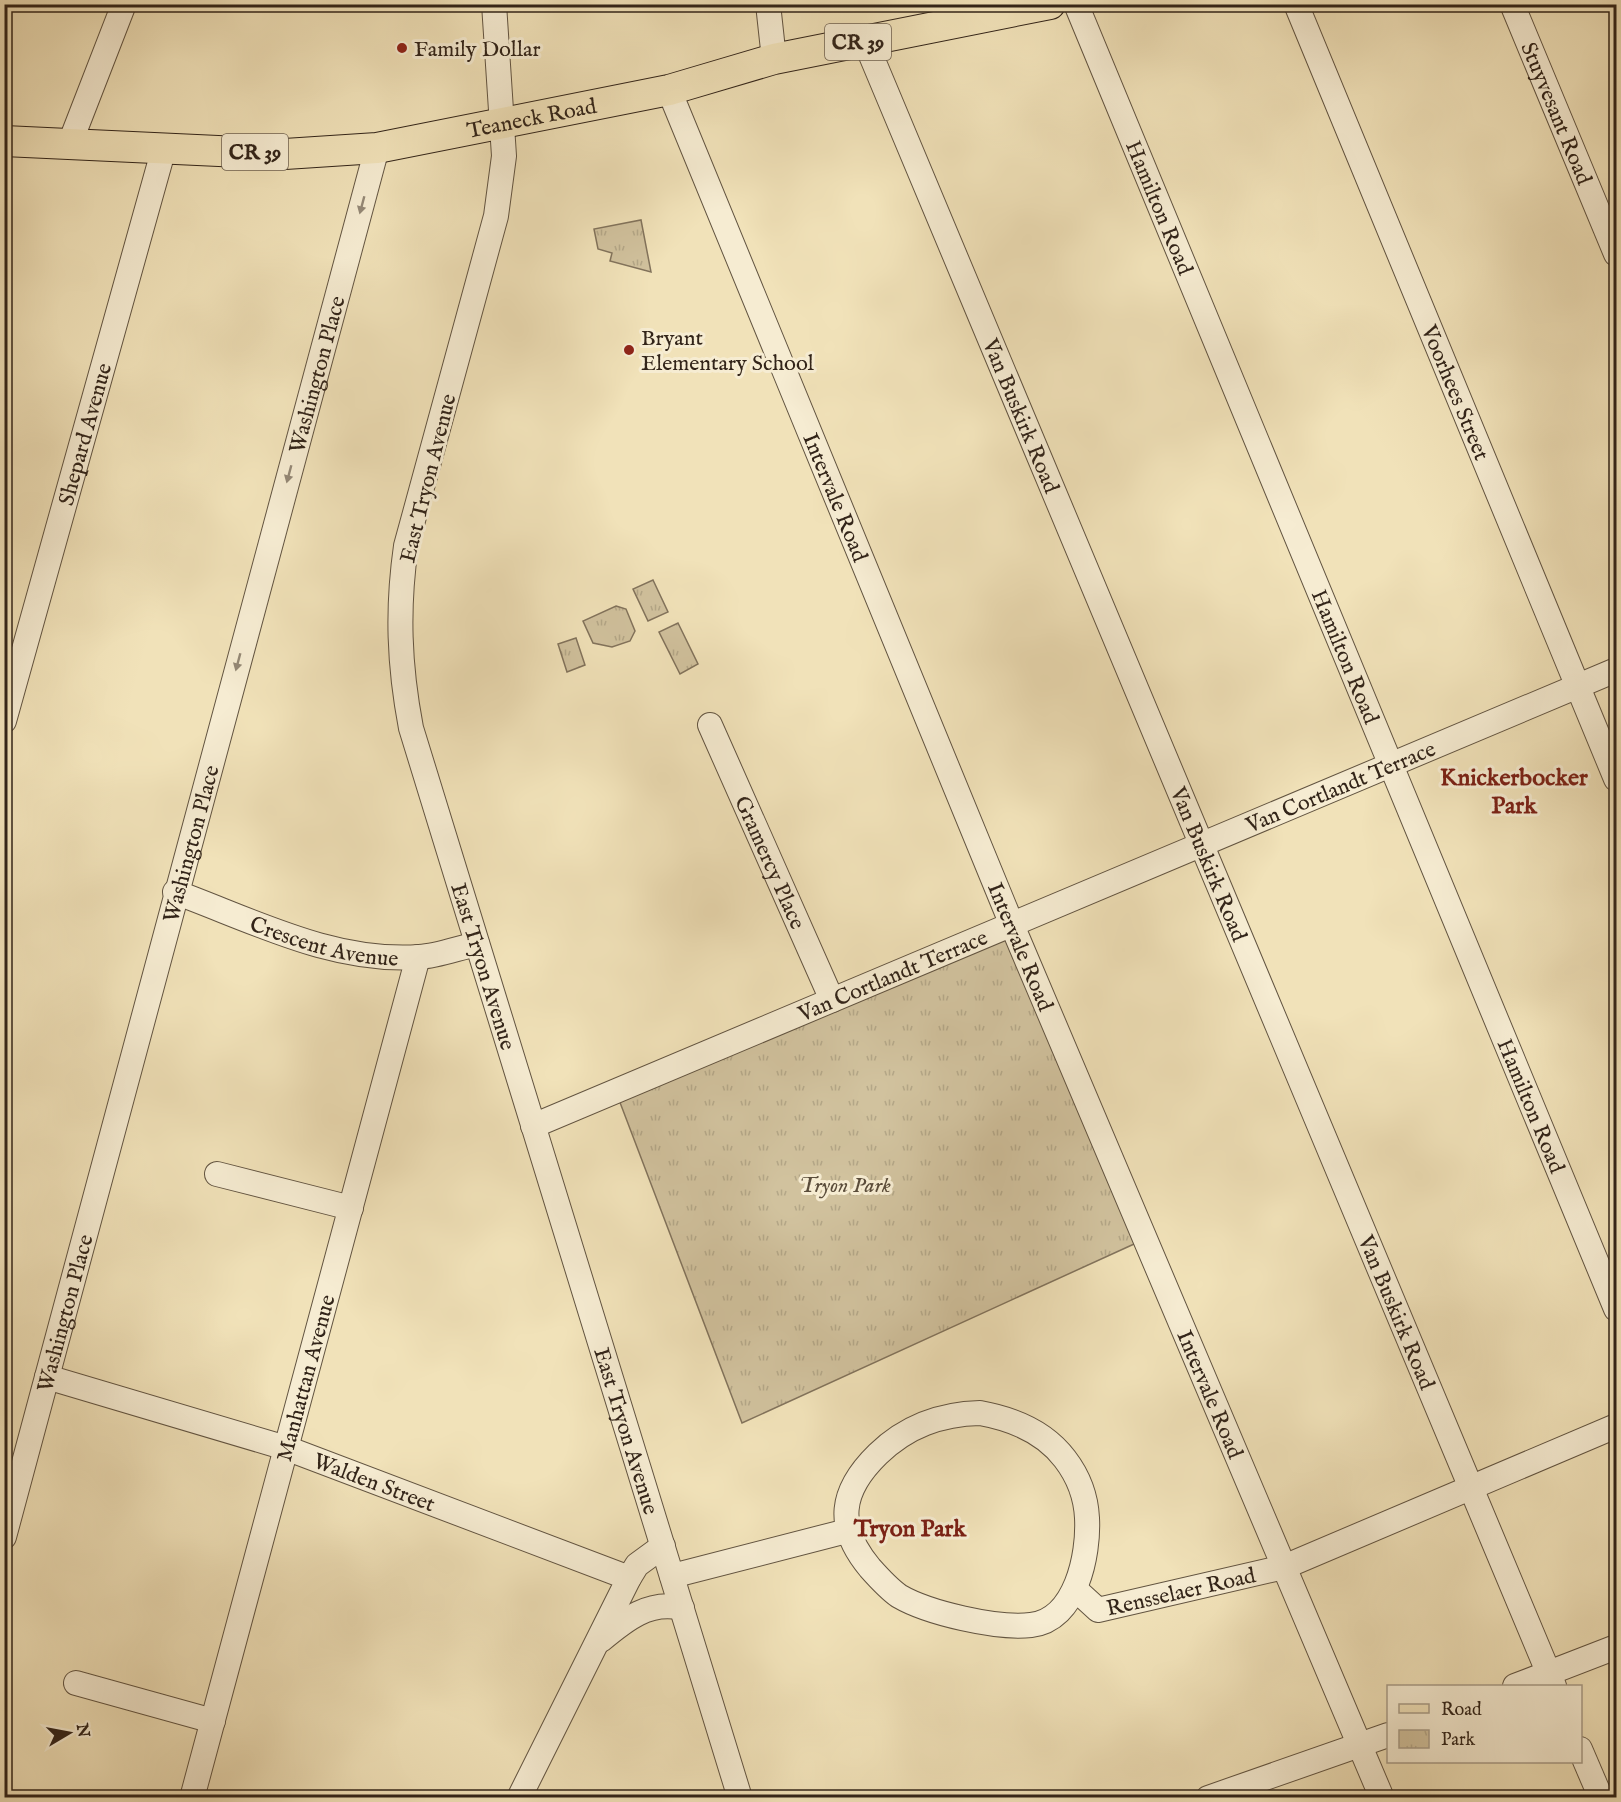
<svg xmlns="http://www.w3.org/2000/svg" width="1621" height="1802" font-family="'IM FELL English',serif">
<defs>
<pattern id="park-tufts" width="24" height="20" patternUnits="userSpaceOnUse" patternTransform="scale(1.5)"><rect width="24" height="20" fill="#d1c29e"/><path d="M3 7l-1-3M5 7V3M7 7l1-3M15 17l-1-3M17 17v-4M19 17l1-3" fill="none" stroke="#b4a788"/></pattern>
</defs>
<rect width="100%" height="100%" fill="#f1e2b9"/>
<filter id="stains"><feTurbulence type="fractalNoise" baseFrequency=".00333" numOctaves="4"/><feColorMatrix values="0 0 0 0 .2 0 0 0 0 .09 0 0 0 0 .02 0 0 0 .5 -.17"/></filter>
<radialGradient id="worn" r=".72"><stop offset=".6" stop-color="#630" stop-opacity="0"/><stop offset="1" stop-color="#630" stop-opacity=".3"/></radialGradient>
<!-- park -->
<path fill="url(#park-tufts)" stroke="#82735c" stroke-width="1.5" d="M 641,220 L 651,272 L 610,261 L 612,253 L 598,249 L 594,229 Z
M 653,580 L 668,612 L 648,621 L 633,589 Z
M 616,606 L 626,609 L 635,631 L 630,641 L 612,647 L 593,643 L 583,621 Z
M 678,623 L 698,664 L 680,674 L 659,632 Z
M 576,638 L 585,665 L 567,672 L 558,644 Z
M 1012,925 L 1145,1239 L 742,1423 L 616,1092 Z"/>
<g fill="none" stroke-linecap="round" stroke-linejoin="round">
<defs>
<g id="minor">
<path id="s1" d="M 494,4 L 504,156 L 496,216 L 406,546 C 397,609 399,665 411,728 L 740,1798"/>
<path d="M 768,4 L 774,59"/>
<path id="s2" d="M 1076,4 L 1616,1309"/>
<path id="s3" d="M 1296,4 L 1616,779"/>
<path id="s4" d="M 1512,4 L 1616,254"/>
<path id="s5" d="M 865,41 L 1554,1686"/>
<path id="s6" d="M 669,90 L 1012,925 L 1382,1798"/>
<path d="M 70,143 L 124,4"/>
<path id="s7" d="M 4,721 L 164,148"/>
<path id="s8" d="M 710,725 L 832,1000"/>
<path id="s9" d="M 175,892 C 254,921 333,963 419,957 C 438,956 458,948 477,944"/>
<path id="s10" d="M 533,1126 L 1616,670"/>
<path d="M 217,1174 L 351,1208"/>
<path id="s11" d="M 47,1377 L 286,1448 L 629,1578"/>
<path d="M 980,1413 C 1013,1419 1044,1431 1065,1459 C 1078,1476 1086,1497 1087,1518 C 1089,1555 1076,1620 1031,1625 C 997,1629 928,1613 899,1596 C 889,1589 878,1577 870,1568 C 835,1526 840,1491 878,1454 C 907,1426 940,1414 980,1413 Z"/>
<path id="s12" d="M 4,1537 L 377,148"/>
<path d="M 672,1576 L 847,1531"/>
<path id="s13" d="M 1075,1589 L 1098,1610 L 1284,1567 L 1616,1426"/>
<path d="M 601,1640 C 625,1620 649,1600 682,1608"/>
<path d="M 76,1683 L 213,1721"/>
<path d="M 1515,1686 L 1616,1647"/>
<path d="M 1580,1749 L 1601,1798"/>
<path id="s14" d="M 192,1798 L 418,957"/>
<path d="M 519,1798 L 629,1578 L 637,1565 L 663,1546"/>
<path d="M 1208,1798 L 1388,1735"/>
</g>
<g id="major">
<path id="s15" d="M 4,141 L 285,154 L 377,148 L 669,90 L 774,59 L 1050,4"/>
</g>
</defs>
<!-- minor casing -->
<use href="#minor" stroke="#625441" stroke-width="26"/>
<!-- major casing -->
<use href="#major" stroke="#322419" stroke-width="32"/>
<!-- minor -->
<use href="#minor" stroke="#f6ecd2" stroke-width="24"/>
<!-- major -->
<use href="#major" stroke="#f1e2b9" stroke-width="30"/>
</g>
<!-- one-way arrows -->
<defs><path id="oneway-solid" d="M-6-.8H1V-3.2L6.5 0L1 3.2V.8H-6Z" transform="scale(1.5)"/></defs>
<g fill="#948876">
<use href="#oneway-solid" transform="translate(362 205) rotate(105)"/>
<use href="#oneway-solid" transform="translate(289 474) rotate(105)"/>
<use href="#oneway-solid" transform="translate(238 662) rotate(105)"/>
</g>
<!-- markers -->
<g fill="#8f2418" stroke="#f6ecd2" stroke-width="2">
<circle cx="402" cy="48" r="6"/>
<circle cx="629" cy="350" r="6"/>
</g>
<g text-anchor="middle" stroke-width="6" stroke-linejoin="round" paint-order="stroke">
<!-- shield labels -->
<g fill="#f6ecd2" stroke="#6d6050" stroke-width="1.5">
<rect x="825" y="24" width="66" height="36" rx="4.5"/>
<rect x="222" y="134" width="66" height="36" rx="4.5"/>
</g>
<g font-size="21" font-weight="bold" fill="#322419">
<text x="858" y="49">CR 39</text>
<text x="255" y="159">CR 39</text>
</g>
<!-- poi labels -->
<g font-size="22" fill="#322419" stroke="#f6ecd2" text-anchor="start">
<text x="414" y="56">Family Dollar</text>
<text x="641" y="345">Bryant<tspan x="641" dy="25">Elementary School</tspan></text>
</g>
<!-- street labels -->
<g font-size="22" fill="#322419" stroke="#f6ecd2">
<text dy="8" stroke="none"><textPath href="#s4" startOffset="118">Stuyvesant Road</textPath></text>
<text dy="8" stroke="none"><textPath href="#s15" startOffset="531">Teaneck Road</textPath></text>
<text dy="8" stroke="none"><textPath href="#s2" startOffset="220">Hamilton Road</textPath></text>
<text dy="8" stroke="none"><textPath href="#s12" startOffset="1204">Washington Place</textPath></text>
<text dy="8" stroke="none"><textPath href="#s3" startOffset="420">Voorhees Street</textPath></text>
<text dy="8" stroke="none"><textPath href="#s5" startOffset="406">Van Buskirk Road</textPath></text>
<text dy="8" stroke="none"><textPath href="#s7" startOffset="298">Shepard Avenue</textPath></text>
<text transform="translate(427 478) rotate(-76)" y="8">East Tryon Avenue</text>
<text dy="8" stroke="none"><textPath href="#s6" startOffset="440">Intervale Road</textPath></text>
<text dy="8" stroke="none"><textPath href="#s2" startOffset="706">Hamilton Road</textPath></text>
<text dy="8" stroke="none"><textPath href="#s10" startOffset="876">Van Cortlandt Terrace</textPath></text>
<text dy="8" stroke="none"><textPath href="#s12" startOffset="718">Washington Place</textPath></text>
<text dy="8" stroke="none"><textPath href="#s8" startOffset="150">Gramercy Place</textPath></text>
<text dy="8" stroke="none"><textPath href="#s5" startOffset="892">Van Buskirk Road</textPath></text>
<text dy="8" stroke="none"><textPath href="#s9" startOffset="158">Crescent Avenue</textPath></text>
<text dy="8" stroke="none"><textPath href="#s6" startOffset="926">Intervale Road</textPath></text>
<text dy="8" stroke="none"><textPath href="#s1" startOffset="987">East Tryon Avenue</textPath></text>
<text dy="8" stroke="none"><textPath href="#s10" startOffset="390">Van Cortlandt Terrace</textPath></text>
<text dy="8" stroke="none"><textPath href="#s2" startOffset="1192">Hamilton Road</textPath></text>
<text dy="8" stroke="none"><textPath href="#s12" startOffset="232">Washington Place</textPath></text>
<text dy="8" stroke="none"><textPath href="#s5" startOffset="1378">Van Buskirk Road</textPath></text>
<text dy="8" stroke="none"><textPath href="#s14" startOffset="435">Manhattan Avenue</textPath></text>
<text dy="8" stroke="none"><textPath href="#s6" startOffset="1412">Intervale Road</textPath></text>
<text dy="8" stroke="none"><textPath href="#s1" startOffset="1473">East Tryon Avenue</textPath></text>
<text dy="8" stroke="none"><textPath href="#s11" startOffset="344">Walden Street</textPath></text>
<text dy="8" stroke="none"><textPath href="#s13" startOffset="116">Rensselaer Road</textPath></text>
</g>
<!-- park labels -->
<g font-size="22" font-style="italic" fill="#5a4c3a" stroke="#f6ecd2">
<text x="845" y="1192">Tryon Park</text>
</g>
<!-- neighbourhood labels -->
<g font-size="24" font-weight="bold" fill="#7a1f14" stroke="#f6ecd2">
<text x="1514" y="785">Knickerbocker<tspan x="1514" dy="28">Park</tspan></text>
<text x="910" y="1536">Tryon Park</text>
</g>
</g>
<!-- margin -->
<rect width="1621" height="1802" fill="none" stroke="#f1e2b9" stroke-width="24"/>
<rect x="6" y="6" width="1609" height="1790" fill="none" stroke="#322419" stroke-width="3"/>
<rect x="12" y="12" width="1597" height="1778" fill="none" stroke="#322419" stroke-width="1.5"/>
<!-- legend -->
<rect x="1387" y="1685" width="195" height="78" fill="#f6ecd2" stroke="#a89c88" stroke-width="1.5"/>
<rect x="1399" y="1704" width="30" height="9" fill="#f1e2b9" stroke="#a89c88" stroke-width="1.5"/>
<text x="1441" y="1715" font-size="18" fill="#322419">Road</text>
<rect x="1399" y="1730" width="30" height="18" fill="url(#park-tufts)" stroke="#a89c88" stroke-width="1.5"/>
<text x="1441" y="1745" font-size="18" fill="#322419">Park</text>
<!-- north arrow -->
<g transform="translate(69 1733) rotate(80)" stroke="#f6ecd2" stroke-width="4.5" paint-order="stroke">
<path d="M0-4.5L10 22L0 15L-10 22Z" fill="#322419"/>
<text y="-9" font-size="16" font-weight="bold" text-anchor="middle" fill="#322419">N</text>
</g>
<rect width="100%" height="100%" filter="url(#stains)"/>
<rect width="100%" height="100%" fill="url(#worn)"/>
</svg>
